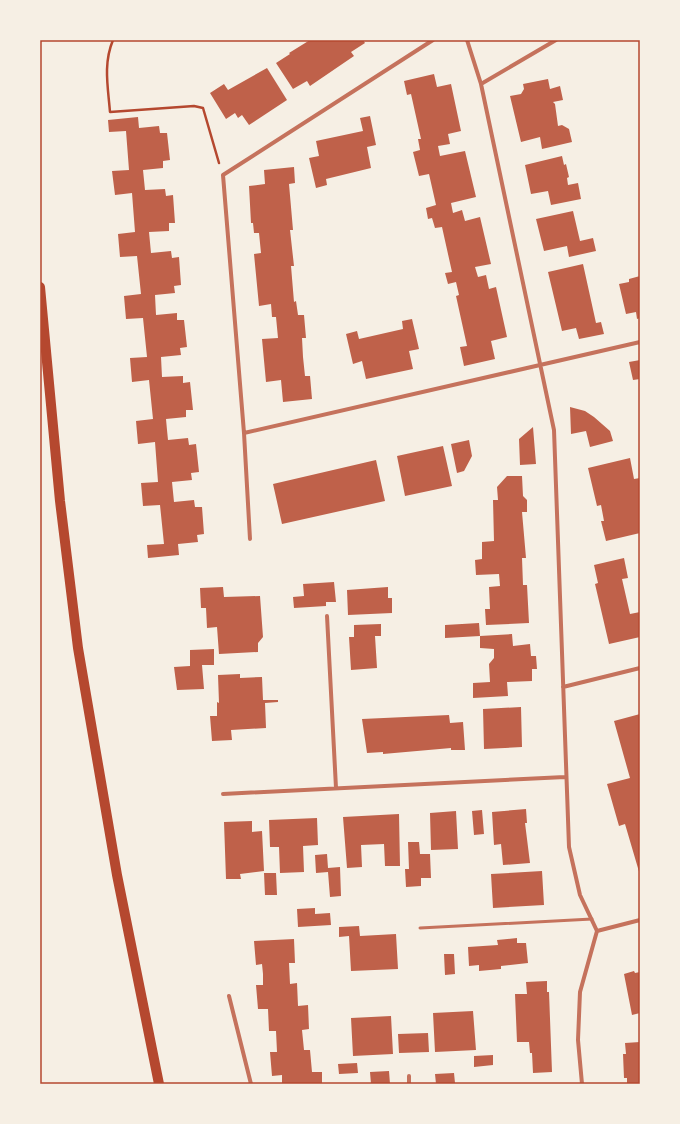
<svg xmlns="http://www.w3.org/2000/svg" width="680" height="1124" font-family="'Fira Sans Condensed',sans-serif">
<rect width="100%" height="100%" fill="#f6efe4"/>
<!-- building -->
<path fill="#bf614a" d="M 310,40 L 363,40 L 365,43 L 351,52 L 354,56 L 310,86 L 307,81 L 293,89 L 276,63 L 290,54 L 289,53 Z
M 267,68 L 287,100 L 249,125 L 242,115 L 238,118 L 235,113 L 226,119 L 210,93 L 224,84 L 228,90 Z
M 434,74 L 437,87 L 451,84 L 461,131 L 448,134 L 450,144 L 438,146 L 440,156 L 465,151 L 476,197 L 451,203 L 453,213 L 462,210 L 465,221 L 480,217 L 491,264 L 475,267 L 478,277 L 486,275 L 489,289 L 496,287 L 507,337 L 491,341 L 495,359 L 464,366 L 460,347 L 467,346 L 456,296 L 459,295 L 456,282 L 448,284 L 445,273 L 452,272 L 442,227 L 435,228 L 432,218 L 428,219 L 426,208 L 436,205 L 429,174 L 419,176 L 413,152 L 420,150 L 418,139 L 421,139 L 411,94 L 407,95 L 404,81 Z
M 548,79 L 550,89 L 560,86 L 563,100 L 553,102 L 555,104 L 558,126 L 562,125 L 569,129 L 572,142 L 542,149 L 540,137 L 521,142 L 510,96 L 521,94 L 524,89 L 523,84 Z
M 370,116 L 376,145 L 367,147 L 371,168 L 326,179 L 327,185 L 316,188 L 309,158 L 319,156 L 316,141 L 363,131 L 360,118 Z
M 138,117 L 139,128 L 159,126 L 160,133 L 167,133 L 170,160 L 163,161 L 163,168 L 143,170 L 145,190 L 165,189 L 166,196 L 173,195 L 175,223 L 169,223 L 169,231 L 149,232 L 151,253 L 171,251 L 172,258 L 179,257 L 181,285 L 174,286 L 175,293 L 155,295 L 156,315 L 177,313 L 177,320 L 184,320 L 187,347 L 180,348 L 181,355 L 161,357 L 162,377 L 183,376 L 183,383 L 190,382 L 193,410 L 186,410 L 186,417 L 166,419 L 167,430 L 168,440 L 188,438 L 189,445 L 196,444 L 199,472 L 191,473 L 192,480 L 172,482 L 174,502 L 194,500 L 195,507 L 202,507 L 204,534 L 197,535 L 198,542 L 178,544 L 179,555 L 148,558 L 147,545 L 164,544 L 160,505 L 143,506 L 141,483 L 158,482 L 155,442 L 138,444 L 136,421 L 153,419 L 149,380 L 132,382 L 130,358 L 147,357 L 143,318 L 126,319 L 124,296 L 141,294 L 137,256 L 120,257 L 118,234 L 135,232 L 132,193 L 115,195 L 112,171 L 129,170 L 126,131 L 109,132 L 108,120 Z
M 562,156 L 564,165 L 566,164 L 569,177 L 567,178 L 568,185 L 578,183 L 581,199 L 551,205 L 548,191 L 531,194 L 525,165 Z
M 294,167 L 295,183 L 289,184 L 293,230 L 290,230 L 294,266 L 291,266 L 294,302 L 296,301 L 298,315 L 304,315 L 306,338 L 302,338 L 303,357 L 305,376 L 310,376 L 312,399 L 283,402 L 281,380 L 266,382 L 262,339 L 278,338 L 276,317 L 272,317 L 271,304 L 259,306 L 254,254 L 261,253 L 259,233 L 254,233 L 253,223 L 251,223 L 249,186 L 265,184 L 264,170 Z
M 573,211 L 580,241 L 593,238 L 596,251 L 569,257 L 567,246 L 544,251 L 536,219 Z
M 583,264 L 596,323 L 601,322 L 604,334 L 579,339 L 576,328 L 562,331 L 548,272 Z
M 640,276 L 640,318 L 637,319 L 636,312 L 626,314 L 619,284 L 629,282 L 629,279 Z
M 412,319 L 419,349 L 409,351 L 413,369 L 366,379 L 362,361 L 353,364 L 346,334 L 357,331 L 359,339 L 403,329 L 402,321 Z
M 640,360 L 640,379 L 633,380 L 629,362 Z
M 570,407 L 585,411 L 594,417 L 610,431 L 613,441 L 590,447 L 586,431 L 571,434 Z
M 533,427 L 536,464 L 520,465 L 519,439 Z
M 469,440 L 472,456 L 464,471 L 457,473 L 451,444 Z
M 443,446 L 452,486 L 405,496 L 397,456 Z
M 630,458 L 634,479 L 640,478 L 640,533 L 606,541 L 601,521 L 604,521 L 601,505 L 597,506 L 588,468 Z
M 376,460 L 385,501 L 282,524 L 273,484 Z
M 507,476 L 522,476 L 523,496 L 527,500 L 527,512 L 522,512 L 526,558 L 522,558 L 523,585 L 527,585 L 529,623 L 486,625 L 485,609 L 490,609 L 489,587 L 500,586 L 499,574 L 476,575 L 475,560 L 482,559 L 482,542 L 494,541 L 493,500 L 498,500 L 497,487 Z
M 624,558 L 628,578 L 622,579 L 630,614 L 640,612 L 640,637 L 609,644 L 595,584 L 598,583 L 594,565 Z
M 334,582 L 336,602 L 326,602 L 326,606 L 294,608 L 293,597 L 304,596 L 303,584 Z
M 223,587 L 224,597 L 260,596 L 263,637 L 258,643 L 258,652 L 219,654 L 217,627 L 207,628 L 206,608 L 201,608 L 200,588 Z
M 388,587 L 388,598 L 392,598 L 392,613 L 348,615 L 347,590 Z
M 479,623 L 480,636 L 445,638 L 445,625 Z
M 381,624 L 381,636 L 375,636 L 377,668 L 351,670 L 349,637 L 354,637 L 354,625 Z
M 512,634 L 513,646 L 530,644 L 531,656 L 536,656 L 537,669 L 532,669 L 532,681 L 507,682 L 508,696 L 473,698 L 473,683 L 490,682 L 489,664 L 494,658 L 494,649 L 480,648 L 480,636 Z
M 214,649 L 214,665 L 202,665 L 204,689 L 177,690 L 174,667 L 190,666 L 190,650 Z
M 240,674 L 240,678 L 262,677 L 263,700 L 278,700 L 278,702 L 265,703 L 266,728 L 231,730 L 232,740 L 212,741 L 210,716 L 217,716 L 217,702 L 219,703 L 218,675 Z
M 521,707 L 522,747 L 484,749 L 483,709 Z
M 640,714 L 640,875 L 625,824 L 619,826 L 607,784 L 630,778 L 614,721 Z
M 449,715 L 450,723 L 463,722 L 465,750 L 451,750 L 451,748 L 383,754 L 383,752 L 367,753 L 362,719 Z
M 526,809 L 527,823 L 525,823 L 530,863 L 503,865 L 501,844 L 494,845 L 492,812 Z
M 482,810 L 484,834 L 474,835 L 472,811 Z
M 456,811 L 458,849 L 431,850 L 430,813 Z
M 399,814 L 400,866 L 385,866 L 384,844 L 361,845 L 362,867 L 347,868 L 343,817 Z
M 317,818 L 318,845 L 303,846 L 304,872 L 280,873 L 279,847 L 270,847 L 269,820 Z
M 252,821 L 252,832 L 262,831 L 264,871 L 240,874 L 241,879 L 226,879 L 224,822 Z
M 408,842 L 419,842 L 420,854 L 430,854 L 431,878 L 421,878 L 421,886 L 406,887 L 405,869 L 409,869 Z
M 327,854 L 328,868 L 340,867 L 341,896 L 330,897 L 328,872 L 316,873 L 315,855 Z
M 542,871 L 544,905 L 493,908 L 491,874 Z
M 264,873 L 276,873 L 277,895 L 265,895 Z
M 315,908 L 315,914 L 330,913 L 331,925 L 298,927 L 297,909 Z
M 359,926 L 360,936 L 396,934 L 398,969 L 351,971 L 349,936 L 339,937 L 339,927 Z
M 517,938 L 517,943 L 526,943 L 528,963 L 501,966 L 501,969 L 479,971 L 479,965 L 469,966 L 468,947 L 498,945 L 497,940 Z
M 294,939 L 295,963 L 289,963 L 290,984 L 297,983 L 298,1006 L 308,1005 L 309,1029 L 302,1030 L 304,1050 L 310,1050 L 312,1072 L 322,1072 L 322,1084 L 282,1084 L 282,1075 L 272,1076 L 270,1052 L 277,1052 L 276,1031 L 269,1031 L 268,1009 L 258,1009 L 256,985 L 263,985 L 263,974 L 262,964 L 256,965 L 254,941 Z
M 444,954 L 454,954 L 455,974 L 445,975 Z
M 634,971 L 635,973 L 640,972 L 640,1013 L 632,1015 L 624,974 Z
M 547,981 L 547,992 L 549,992 L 552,1072 L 533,1073 L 532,1053 L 530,1053 L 529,1042 L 517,1042 L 515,994 L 527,994 L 526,982 Z
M 473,1011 L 476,1050 L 435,1052 L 433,1013 Z
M 391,1016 L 393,1054 L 353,1056 L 351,1018 Z
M 428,1033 L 429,1052 L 399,1053 L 398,1034 Z
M 640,1042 L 640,1084 L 627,1084 L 627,1078 L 624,1078 L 623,1054 L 626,1054 L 625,1043 Z
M 493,1055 L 493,1065 L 474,1067 L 474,1056 Z
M 357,1063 L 358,1073 L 339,1074 L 338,1064 Z
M 389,1071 L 390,1084 L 371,1084 L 370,1072 Z
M 454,1073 L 455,1083 L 436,1084 L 435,1074 Z"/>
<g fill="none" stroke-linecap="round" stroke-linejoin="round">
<!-- path -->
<path stroke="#b5482f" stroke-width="2.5" d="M 113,40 C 103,64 108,87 110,112 L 194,106 L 203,108 L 219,163
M 40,41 L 41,40"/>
<!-- service -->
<path stroke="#c5725c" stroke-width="3" d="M 420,928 L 592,919"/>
<!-- minor -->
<path stroke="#c5725c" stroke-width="4" d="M 467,40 L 481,84 L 554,430 L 569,847 L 580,895 L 597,931 L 580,992 L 578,1040 L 582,1084
M 481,84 L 556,40
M 244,433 L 640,342
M 250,539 L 244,433 L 223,175 L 433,40
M 327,616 L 336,788
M 563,687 L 640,668
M 223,794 L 565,777
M 597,931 L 640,920
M 229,996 L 251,1084
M 409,1076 L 409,1084"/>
<!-- primary -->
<path stroke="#b5482f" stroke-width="10" d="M 40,287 L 60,501 L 78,648 L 117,875 L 159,1084"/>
</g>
<!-- border -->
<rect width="680" height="1124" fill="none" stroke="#f6efe4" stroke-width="82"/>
<rect x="41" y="41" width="598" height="1042" fill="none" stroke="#b5482f" stroke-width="1.5"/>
</svg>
